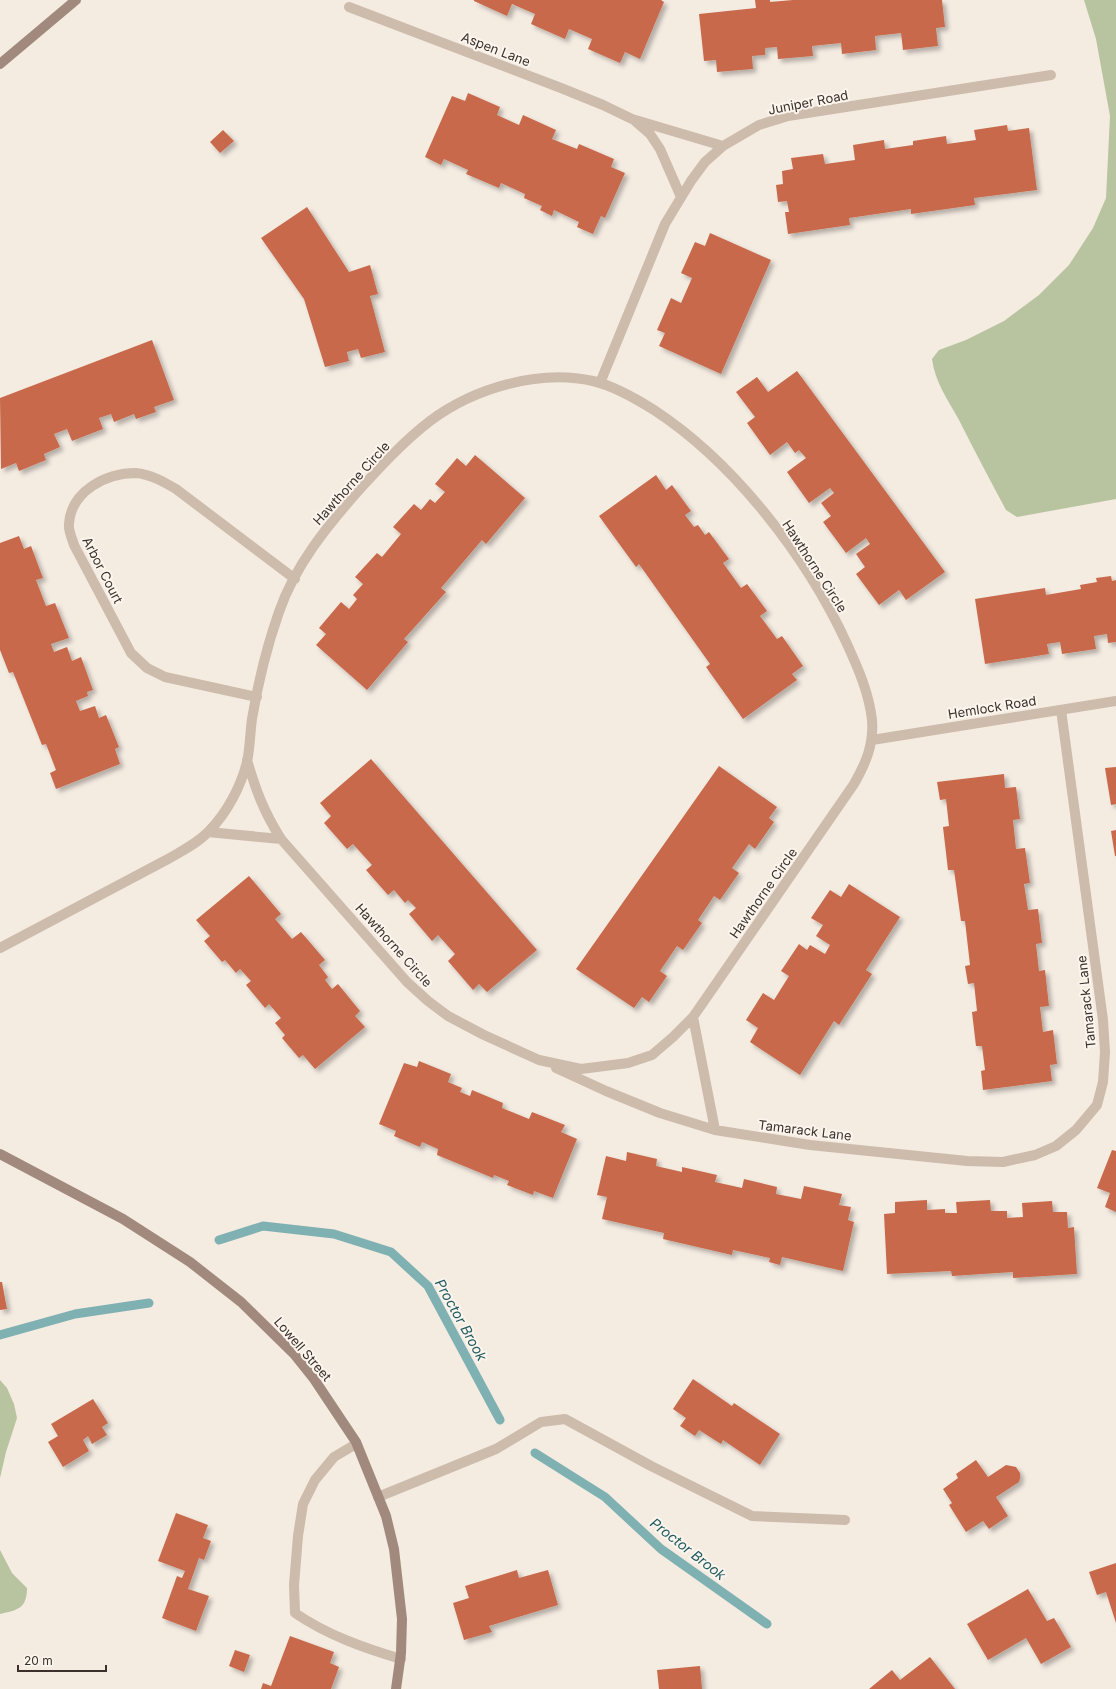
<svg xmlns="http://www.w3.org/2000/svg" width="1116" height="1689" font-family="Inter,sans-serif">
<defs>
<filter id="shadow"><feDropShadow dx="3.5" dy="3.5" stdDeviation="2" flood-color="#0004"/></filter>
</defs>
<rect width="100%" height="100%" fill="#f4ebe1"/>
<!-- green -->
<path fill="#b8c4a0" d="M 1084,0 L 1116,0 L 1116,499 L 1017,517 L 1006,510 C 990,480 974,450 959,420 C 948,400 935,382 932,359 L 939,350 L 966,340 L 1004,321 L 1039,295 L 1069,265 L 1093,228 L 1106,198 L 1110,116 L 1096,39 Z
M 0,1380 L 7,1388 L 14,1404 L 17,1418 L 6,1452 L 0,1478 Z
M 0,1550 L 12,1573 L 27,1588 C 27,1609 17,1610 0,1614 Z"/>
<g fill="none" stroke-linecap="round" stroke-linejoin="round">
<!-- stream -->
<path stroke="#7fb0b2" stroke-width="9" d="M 219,1240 L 263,1226 L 334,1234 L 391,1252 L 428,1286 L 500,1420
M 0,1335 L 75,1314 L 149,1303
M 535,1453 L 605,1497 L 661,1549 L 767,1624"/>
</g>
<!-- building -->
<path fill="#c8694b" filter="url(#shadow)" d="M 474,0 L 661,0 L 664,2 L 640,59 L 625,52 L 620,63 L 588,49 L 592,39 L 569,29 L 565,39 L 531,24 L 535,14 L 512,4 L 507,16 L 474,1 Z
M 755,0 L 770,0 L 770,2 L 793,0 L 942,0 L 945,27 L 936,28 L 938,46 L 903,50 L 901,33 L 875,36 L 876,50 L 842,54 L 841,43 L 812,46 L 813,56 L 778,59 L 777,47 L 765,48 L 765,55 L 752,56 L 753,69 L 717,72 L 716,60 L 704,61 L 699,14 L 756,8 Z
M 468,93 L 500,107 L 497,115 L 519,125 L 523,115 L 556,130 L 552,139 L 577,149 L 579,144 L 614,159 L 611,167 L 625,173 L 605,218 L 601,216 L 593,234 L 577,227 L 579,222 L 554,210 L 552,216 L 540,210 L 542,206 L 524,198 L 525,194 L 501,183 L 499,188 L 466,174 L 468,170 L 444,159 L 441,165 L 425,157 L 452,96 L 465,101 Z
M 1007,125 L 1008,131 L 1029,128 L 1037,190 L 974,198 L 975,205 L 911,214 L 911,209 L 849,218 L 850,225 L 788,234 L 785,212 L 789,212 L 787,201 L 778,202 L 776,185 L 783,184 L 782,171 L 793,169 L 791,158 L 823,154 L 825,164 L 855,160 L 853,145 L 884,140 L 885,149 L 913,145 L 913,141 L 946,136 L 947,144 L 976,140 L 974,130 Z
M 223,130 L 234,141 L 220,153 L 210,142 Z
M 307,207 L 349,272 L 370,265 L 378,294 L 370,296 L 385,352 L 361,358 L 358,349 L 347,352 L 349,361 L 325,367 L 304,299 L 261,238 Z
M 710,233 L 771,260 L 721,374 L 659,346 L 665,333 L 657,330 L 671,298 L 681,303 L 692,278 L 681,273 L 695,242 L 705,246 Z
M 152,340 L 174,400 L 154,407 L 156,412 L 136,419 L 134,414 L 114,422 L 111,414 L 99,418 L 103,429 L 72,441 L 67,429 L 54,434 L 60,447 L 44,454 L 46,460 L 19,471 L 16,463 L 1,469 L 0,398 Z
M 797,371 L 945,572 L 906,600 L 899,590 L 879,605 L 856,574 L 865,567 L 856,554 L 870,544 L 866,538 L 846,553 L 823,522 L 831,516 L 821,503 L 834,493 L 830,488 L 809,503 L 787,472 L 806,458 L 799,450 L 795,453 L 787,442 L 770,455 L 747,423 L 755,417 L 736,392 L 757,377 L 768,392 Z
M 475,455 L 525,498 L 486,544 L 482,540 L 441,588 L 446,592 L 404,639 L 408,642 L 367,690 L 316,645 L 326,634 L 319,628 L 341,602 L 349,609 L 357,599 L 353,595 L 363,584 L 355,577 L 377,553 L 382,557 L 401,534 L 393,527 L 414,504 L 421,510 L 430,499 L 435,503 L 445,492 L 435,484 L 457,458 L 466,466 Z
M 656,475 L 666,490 L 672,485 L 691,511 L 685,515 L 694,527 L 698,525 L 705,535 L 709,532 L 729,559 L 723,563 L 741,588 L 747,584 L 767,611 L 760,616 L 777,639 L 782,636 L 803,666 L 792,674 L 797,680 L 743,719 L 706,667 L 710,664 L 639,564 L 636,567 L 599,516 Z
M 19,536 L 24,549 L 31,546 L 43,578 L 36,580 L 46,606 L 55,603 L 69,638 L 51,644 L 54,652 L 67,647 L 72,661 L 81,657 L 93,690 L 87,692 L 88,696 L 76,701 L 80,711 L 95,706 L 99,718 L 106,715 L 119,747 L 115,749 L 120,764 L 56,789 L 50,773 L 56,770 L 46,744 L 42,745 L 13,672 L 9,673 L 0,650 L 0,543 Z
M 1111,576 L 1112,581 L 1116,580 L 1116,642 L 1108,643 L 1107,634 L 1094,636 L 1096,649 L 1062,654 L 1060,642 L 1047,644 L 1049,654 L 985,664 L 975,599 L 1045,588 L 1046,595 L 1081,589 L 1080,585 L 1097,582 L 1096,578 Z
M 371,759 L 537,950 L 487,992 L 479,984 L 473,990 L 448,961 L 455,954 L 438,935 L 432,941 L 409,914 L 416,908 L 408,900 L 405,903 L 394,890 L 388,895 L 366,870 L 372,865 L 353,844 L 347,849 L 324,823 L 331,816 L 320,803 Z
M 719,766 L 777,807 L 769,818 L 774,822 L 755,849 L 749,844 L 732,868 L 739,873 L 720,900 L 714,896 L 698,920 L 702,923 L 683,950 L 677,946 L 660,971 L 667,976 L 649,1002 L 642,997 L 634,1008 L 576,969 Z
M 1116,767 L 1116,804 L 1111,805 L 1105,768 Z
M 1004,774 L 1005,788 L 1016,787 L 1020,819 L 1013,820 L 1016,849 L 1025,848 L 1030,883 L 1024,884 L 1028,910 L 1038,909 L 1042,943 L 1036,944 L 1039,971 L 1045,970 L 1049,1006 L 1040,1007 L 1043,1032 L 1053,1030 L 1057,1064 L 1050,1065 L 1052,1081 L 983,1090 L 981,1071 L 985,1070 L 982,1046 L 976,1046 L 972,1012 L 977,1011 L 974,983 L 968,984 L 965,966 L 970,965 L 965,921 L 961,921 L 954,870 L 948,870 L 943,827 L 949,826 L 946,799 L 940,800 L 937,782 Z
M 1116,830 L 1116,856 L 1115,856 L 1111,831 Z
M 249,876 L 281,914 L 275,919 L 292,939 L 301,932 L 325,960 L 319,965 L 328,977 L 325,980 L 332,989 L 338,984 L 360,1011 L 355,1016 L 365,1027 L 315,1069 L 303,1055 L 299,1058 L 282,1038 L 285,1035 L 275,1023 L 281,1018 L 269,1004 L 265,1008 L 246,985 L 251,981 L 240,969 L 236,973 L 225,960 L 222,962 L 204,941 L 210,936 L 196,920 Z
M 849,884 L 900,917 L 866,970 L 872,974 L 839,1025 L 834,1021 L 800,1075 L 750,1042 L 758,1028 L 746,1020 L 763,993 L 774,1000 L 789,976 L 781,971 L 799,944 L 807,950 L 810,945 L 825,954 L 830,945 L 816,936 L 823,925 L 811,918 L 830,890 L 841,897 Z
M 419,1061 L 451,1074 L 448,1082 L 462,1088 L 460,1092 L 470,1096 L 472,1090 L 503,1103 L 502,1108 L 529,1119 L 532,1112 L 565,1125 L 561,1132 L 577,1139 L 553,1198 L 534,1191 L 533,1195 L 507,1185 L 509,1181 L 494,1175 L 493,1178 L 437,1155 L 438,1149 L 422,1142 L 420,1147 L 394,1136 L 396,1131 L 379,1124 L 404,1063 L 417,1067 Z
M 1112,1150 L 1116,1151 L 1116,1212 L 1105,1207 L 1110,1193 L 1097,1188 Z
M 627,1152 L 657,1159 L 656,1166 L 682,1172 L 682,1167 L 717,1175 L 715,1182 L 742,1188 L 744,1179 L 777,1187 L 776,1194 L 801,1199 L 804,1186 L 842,1194 L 839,1205 L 851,1207 L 848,1220 L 854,1222 L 843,1271 L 782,1257 L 780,1265 L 769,1262 L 770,1258 L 733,1250 L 732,1255 L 663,1239 L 664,1233 L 602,1219 L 607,1197 L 597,1195 L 606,1156 L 626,1161 Z
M 927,1200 L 927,1210 L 945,1209 L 945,1213 L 957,1213 L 956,1202 L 990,1200 L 991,1211 L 1007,1211 L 1007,1218 L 1023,1217 L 1022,1203 L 1052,1201 L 1053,1212 L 1067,1212 L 1068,1228 L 1074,1227 L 1077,1274 L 1013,1278 L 1013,1272 L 952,1276 L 951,1271 L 887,1274 L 884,1214 L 895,1213 L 895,1202 Z
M 0,1282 L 2,1282 L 7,1309 L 0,1310 Z
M 693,1379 L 732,1406 L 734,1403 L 780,1434 L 760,1465 L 723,1440 L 721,1444 L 699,1430 L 695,1436 L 680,1426 L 686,1418 L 673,1409 Z
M 93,1399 L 108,1423 L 102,1427 L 107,1435 L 92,1444 L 88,1436 L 83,1440 L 89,1451 L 63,1467 L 48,1442 L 58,1436 L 51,1424 Z
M 976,1460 L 988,1477 L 1006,1465 L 1016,1467 L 1020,1473 L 1020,1478 L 1019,1482 L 996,1497 L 1008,1516 L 989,1529 L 983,1521 L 966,1532 L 949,1505 L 952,1503 L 943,1489 L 958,1478 L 956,1474 Z
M 176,1513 L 208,1525 L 203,1538 L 211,1541 L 204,1560 L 199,1558 L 188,1589 L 209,1596 L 196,1631 L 162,1618 L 177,1576 L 182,1578 L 185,1571 L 158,1561 Z
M 1116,1563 L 1116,1623 L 1106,1592 L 1097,1595 L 1089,1572 Z
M 517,1570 L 519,1578 L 548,1570 L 558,1605 L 489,1626 L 492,1632 L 464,1640 L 453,1603 L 469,1598 L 465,1586 Z
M 1028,1589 L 1047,1621 L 1054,1618 L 1071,1647 L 1041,1664 L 1026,1638 L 988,1660 L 967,1624 Z
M 290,1636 L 334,1652 L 330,1663 L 339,1667 L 331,1689 L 261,1689 L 263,1683 L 271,1686 Z
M 235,1650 L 250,1655 L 244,1672 L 229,1666 Z
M 930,1657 L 955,1689 L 869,1689 L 892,1670 L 900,1680 Z
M 700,1666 L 702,1689 L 659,1689 L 657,1670 Z"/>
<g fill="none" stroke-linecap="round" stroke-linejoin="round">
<!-- lane -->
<path stroke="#cdbbac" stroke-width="10" d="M 356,1444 L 334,1457 L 315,1480 L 303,1504 L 298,1536 L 294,1585 L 295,1613 C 327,1635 364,1648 401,1659
M 378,1497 L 496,1449 L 541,1422 L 565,1419 L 651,1466 L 752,1516 L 845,1520"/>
<!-- street -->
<path stroke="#cdbbac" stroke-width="10" d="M 349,7 L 561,88 L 603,105 L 632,119 L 723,146
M 635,121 L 650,134 L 660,149 L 681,197
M 600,383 L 665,224 L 691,181 L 705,162 L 723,146 L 759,125 L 788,116 L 1051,75
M 257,697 L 165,677 L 147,668 L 131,653 L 74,545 C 72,538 68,530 69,524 C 71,491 106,473 136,473 C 150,474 164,482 176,489 L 295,579
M 872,740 L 1116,701
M 247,760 C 256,791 264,812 281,839
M 0,948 L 168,859 C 182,851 198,843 209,831 C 227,813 241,786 247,762 C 250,748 250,733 252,719 C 258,683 267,646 279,612 C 295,565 328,525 360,489 C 382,465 404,441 430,421 C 474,388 539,369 593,381 C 614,386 635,398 654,410 C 735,463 807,557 847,644 C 858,668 869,693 872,720 C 874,744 866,763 854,784 L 693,1017 L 673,1037 L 652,1055 L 628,1063 L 581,1069 L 539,1060 L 484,1035 L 448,1016 L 428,1001 L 407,982 L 281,839 L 208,832
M 693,1017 L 715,1130
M 556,1068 L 606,1091 L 660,1113 L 715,1130 L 810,1145 L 967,1161 L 1003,1162 L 1035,1155 L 1056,1146 L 1076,1130 L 1097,1105 L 1103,1082 L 1105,1052 L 1103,1020 L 1061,710"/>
<!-- secondary -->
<path stroke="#a18a7d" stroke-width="10" d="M 0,64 L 76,0
M 0,1154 L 123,1219 L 190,1262 L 241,1302 L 294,1354 L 314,1379 L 356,1442 L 386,1516 L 394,1549 L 402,1619 L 401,1653 L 396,1689"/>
</g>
<g text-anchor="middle" stroke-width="4" stroke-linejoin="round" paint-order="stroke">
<!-- street labels -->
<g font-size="13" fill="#3b302b" stroke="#fbf5ee">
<text transform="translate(496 49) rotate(21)" y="5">Aspen Lane</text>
<text transform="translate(808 102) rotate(-11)" y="5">Juniper Road</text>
<text transform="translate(351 483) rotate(-48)" y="5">Hawthorne Circle</text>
<text transform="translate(815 566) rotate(57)" y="5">Hawthorne Circle</text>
<text transform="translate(103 570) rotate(63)" y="5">Arbor Court</text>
<text transform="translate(992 707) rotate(-9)" y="5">Hemlock Road</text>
<text transform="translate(763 893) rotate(-55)" y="5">Hawthorne Circle</text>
<text transform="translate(394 945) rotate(48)" y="5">Hawthorne Circle</text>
<text transform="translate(1086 1002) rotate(-96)" y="5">Tamarack Lane</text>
<text transform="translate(805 1130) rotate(7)" y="5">Tamarack Lane</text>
<text transform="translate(303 1349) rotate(49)" y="5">Lowell Street</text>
</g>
<!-- water labels -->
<g font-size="14" font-style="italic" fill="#1f5a5e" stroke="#fbf5ee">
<text transform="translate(461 1320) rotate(61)" y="5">Proctor Brook</text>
<text transform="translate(688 1549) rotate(38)" y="5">Proctor Brook</text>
</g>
</g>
<!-- scale -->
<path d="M18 1665v6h88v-6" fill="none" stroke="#3b302b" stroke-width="2"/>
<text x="24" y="1665" font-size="12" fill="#3b302b" stroke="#fbf5ee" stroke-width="3" paint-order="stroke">20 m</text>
</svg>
